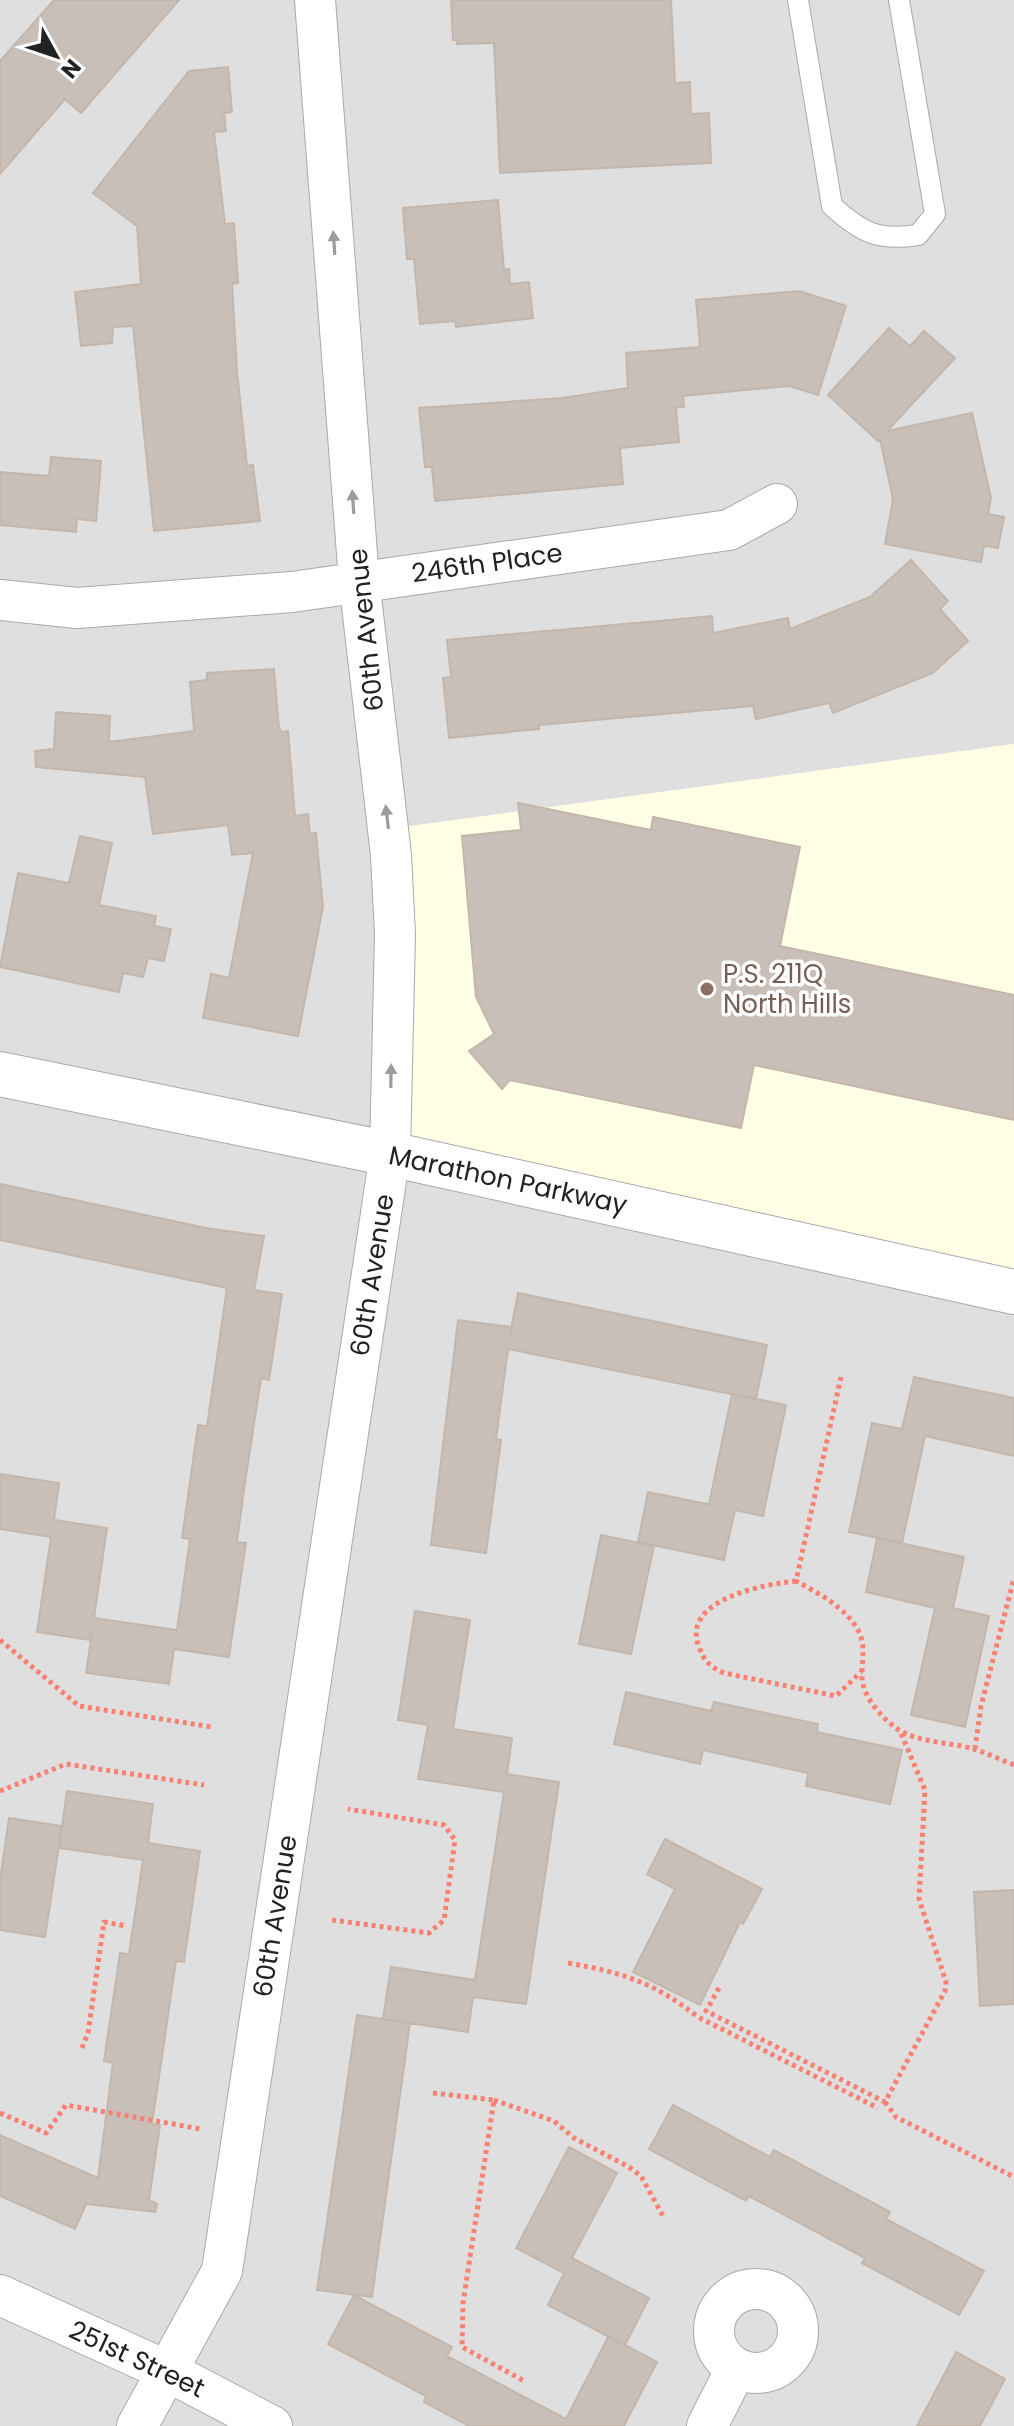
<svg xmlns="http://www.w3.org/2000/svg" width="1014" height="2426" font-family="Poppins,sans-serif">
<rect width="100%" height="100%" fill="#f2efe9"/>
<!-- residential -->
<path fill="#e0dfdf" d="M 0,0 L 1014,0 L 1014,744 L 404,827 L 1014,1294 L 1014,2426 L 0,2426 Z"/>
<!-- education -->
<path fill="#ffffe5" d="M 1014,744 L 1014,1294 L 395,1151 L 403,827 Z"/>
<!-- building -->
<path fill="#c7bfb8" stroke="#c4b6ab" stroke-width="2" d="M 54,0 L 179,0 L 81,113 L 65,99 L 0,174 L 0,61 Z
M 451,0 L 671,0 L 675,83 L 690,82 L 691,114 L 709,113 L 711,163 L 500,173 L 494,43 L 457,44 L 457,40 L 453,40 Z
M 228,67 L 232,112 L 224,113 L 226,131 L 214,132 L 225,224 L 234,223 L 238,283 L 232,284 L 237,371 L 247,466 L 253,465 L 260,521 L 154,531 L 133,326 L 113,327 L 112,343 L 81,346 L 75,292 L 141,284 L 137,226 L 93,193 L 189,71 Z
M 498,200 L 504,270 L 509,269 L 510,284 L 529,282 L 533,318 L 456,327 L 455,321 L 420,324 L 414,259 L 407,259 L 403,208 Z
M 799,291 L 846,306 L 818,395 L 789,386 L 683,396 L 684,407 L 676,407 L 679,442 L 620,448 L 623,484 L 435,501 L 432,467 L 425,467 L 419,408 L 562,398 L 628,388 L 626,353 L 700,347 L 696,300 Z
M 889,328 L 910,346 L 924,331 L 955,358 L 887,431 L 972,413 L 991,498 L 988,514 L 1004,517 L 998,548 L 984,546 L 981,562 L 885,544 L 893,499 L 880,439 L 878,441 L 828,395 Z
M 51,457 L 101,461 L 96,521 L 77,519 L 76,532 L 0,525 L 0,472 L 49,476 Z
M 911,560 L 948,601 L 940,609 L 968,641 L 933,673 L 833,713 L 829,703 L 756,719 L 753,706 L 539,725 L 539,729 L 449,738 L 443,678 L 451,677 L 447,640 L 712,616 L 713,633 L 788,618 L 790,629 L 870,597 Z
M 274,669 L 279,728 L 282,732 L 288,731 L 295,816 L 308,814 L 310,834 L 316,833 L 323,907 L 298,1036 L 203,1018 L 211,974 L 229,978 L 253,853 L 232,855 L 228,825 L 153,834 L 145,777 L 36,767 L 35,751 L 54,749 L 56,712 L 110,716 L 109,742 L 194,731 L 190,682 L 207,680 L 207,673 Z
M 518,803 L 651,830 L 653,817 L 800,847 L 780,946 L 1014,995 L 1014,1120 L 754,1065 L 741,1128 L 510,1080 L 502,1089 L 469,1051 L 494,1034 L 476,997 L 462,836 L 521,830 Z
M 80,836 L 112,843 L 99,905 L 156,916 L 154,926 L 171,929 L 164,961 L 148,958 L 143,977 L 123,973 L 119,992 L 0,967 L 18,873 L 69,883 Z
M 0,1184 L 206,1228 L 264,1236 L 254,1290 L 282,1294 L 269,1380 L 261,1378 L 244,1489 L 237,1542 L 246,1543 L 229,1657 L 174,1649 L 169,1684 L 86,1673 L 92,1633 L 91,1640 L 37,1632 L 51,1537 L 0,1529 L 0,1474 L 59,1483 L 54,1520 L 107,1528 L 94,1618 L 177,1630 L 190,1539 L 182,1538 L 190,1482 L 198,1425 L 207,1426 L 227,1288 L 0,1240 Z
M 518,1293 L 767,1345 L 756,1399 L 508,1349 L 496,1439 L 501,1440 L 486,1553 L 431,1545 L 458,1320 L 511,1327 L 510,1335 Z
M 914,1377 L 1014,1398 L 1014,1456 L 925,1436 L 902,1543 L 849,1532 L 872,1423 L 902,1429 Z
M 732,1394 L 786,1405 L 763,1516 L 735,1510 L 724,1560 L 638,1542 L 648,1492 L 712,1505 L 709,1504 Z
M 601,1535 L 654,1546 L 631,1654 L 579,1644 Z
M 877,1538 L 964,1557 L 953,1608 L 989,1616 L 965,1727 L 911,1715 L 935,1608 L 866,1592 Z
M 415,1611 L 470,1620 L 453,1729 L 512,1738 L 507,1774 L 559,1782 L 526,2004 L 473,1997 L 468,2032 L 383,2019 L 391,1967 L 475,1980 L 504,1792 L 418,1779 L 428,1725 L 398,1720 Z
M 626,1692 L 711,1711 L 714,1702 L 818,1724 L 817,1732 L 902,1750 L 890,1804 L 806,1786 L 808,1773 L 703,1750 L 700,1764 L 614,1744 Z
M 67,1791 L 153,1804 L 148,1843 L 200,1851 L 184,1962 L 176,1961 L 152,2124 L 160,2125 L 149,2200 L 157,2204 L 155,2212 L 86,2204 L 75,2229 L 0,2196 L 0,2135 L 98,2178 L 113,2063 L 104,2061 L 120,1953 L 129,1954 L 143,1860 L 59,1848 Z
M 9,1818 L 62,1826 L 45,1937 L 0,1930 L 0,1880 Z
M 665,1839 L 762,1889 L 743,1924 L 740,1922 L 700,2005 L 633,1972 L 675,1889 L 647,1874 Z
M 1014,1890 L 1014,2004 L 980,2006 L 974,1892 Z
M 357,2015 L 410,2023 L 372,2297 L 317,2290 Z
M 673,2105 L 770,2157 L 774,2150 L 890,2212 L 886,2219 L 984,2271 L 959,2315 L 862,2263 L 865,2258 L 749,2196 L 746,2201 L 649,2149 Z
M 569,2147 L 617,2173 L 572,2258 L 649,2298 L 625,2345 L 657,2362 L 624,2426 L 469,2426 L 424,2402 L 426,2396 L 328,2344 L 354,2295 L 452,2347 L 447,2356 L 566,2419 L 608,2337 L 621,2343 L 548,2305 L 564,2273 L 516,2248 Z
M 956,2352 L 1005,2379 L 980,2426 L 917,2426 Z"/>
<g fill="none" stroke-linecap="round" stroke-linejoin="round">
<defs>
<path id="service" d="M 798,0 L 832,206 C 862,233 878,241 918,235 L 935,214 L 899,0"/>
<path id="minor" d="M 0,600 L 77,608 L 292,592 L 729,530 L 777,504
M714 2331a42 42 0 1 1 84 0a42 42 0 1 1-84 0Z
M 0,2295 L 165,2370 L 272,2426
M 137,2426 L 222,2271 L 390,1154 L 395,934 L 391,855 L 359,580 L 315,0
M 707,2426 L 736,2369"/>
<path id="tertiary" d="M 0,1074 L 390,1154 L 1014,1292"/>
</defs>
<!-- service casing -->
<use href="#service" stroke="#a9a9a9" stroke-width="22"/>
<!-- minor casing -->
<use href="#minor" stroke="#a9a9a9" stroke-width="42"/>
<!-- tertiary casing -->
<use href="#tertiary" stroke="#a9a9a9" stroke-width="46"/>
<!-- path -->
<path stroke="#fa8072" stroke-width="5" stroke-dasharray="4 4" stroke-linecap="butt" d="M 841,1377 L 796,1581 C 818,1593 845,1607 858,1630 C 866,1645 862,1657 862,1672 C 860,1694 880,1716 896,1728 C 917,1743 950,1742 974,1749 C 987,1753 1001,1760 1014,1765
M 796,1581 C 766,1584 680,1599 699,1647 C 704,1661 710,1667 724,1673 L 836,1696 L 861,1672
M 0,1640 L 79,1706 L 212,1727
M 975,1749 L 981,1706 L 1014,1578
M 0,1791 L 66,1764 L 204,1785
M 332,1920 L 429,1933 L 444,1920 L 455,1840 L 444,1825 L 348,1809
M 568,1963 C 624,1973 653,1982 698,2017 L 878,2108
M 719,1988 L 706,2011 L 885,2102 L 945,1991 L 946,1982 L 919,1899 L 925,1790 L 900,1731
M 82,2048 L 88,2033 L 104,1922 L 126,1926
M 433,2093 L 494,2100 L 463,2303 L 462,2347 L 526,2382
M 494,2100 L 554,2121 L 574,2138 L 629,2167 L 641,2176 L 663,2216
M 885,2102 L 896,2117 L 1014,2177
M 0,2113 L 46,2133 L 66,2105 L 201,2129"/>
<!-- service -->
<use href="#service" stroke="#fff" stroke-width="20"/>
<!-- minor -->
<use href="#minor" stroke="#fff" stroke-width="40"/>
<!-- tertiary -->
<use href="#tertiary" stroke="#fff" stroke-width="44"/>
</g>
<!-- one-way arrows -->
<defs><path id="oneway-solid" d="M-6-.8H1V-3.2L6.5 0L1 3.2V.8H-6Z" transform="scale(2)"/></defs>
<g fill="#9c9c9c">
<use href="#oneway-solid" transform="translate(334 243) rotate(-94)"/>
<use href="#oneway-solid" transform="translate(353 502) rotate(-94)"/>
<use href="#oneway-solid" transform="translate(387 817) rotate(-97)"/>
<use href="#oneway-solid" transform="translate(391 1076) rotate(-89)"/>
</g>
<!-- markers -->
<circle fill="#8d6e63" stroke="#fff" stroke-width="3" cx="707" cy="989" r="8"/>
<g text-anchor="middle" stroke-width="7" stroke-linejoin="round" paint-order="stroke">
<!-- street labels -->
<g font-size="26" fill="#222" stroke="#fff">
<text transform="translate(487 563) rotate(-8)" y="9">246th Place</text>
<text transform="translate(366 630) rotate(-96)" y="9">60th Avenue</text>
<text transform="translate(508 1180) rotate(12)" y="9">Marathon Parkway</text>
<text transform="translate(372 1275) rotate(-81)" y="9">60th Avenue</text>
<text transform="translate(275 1916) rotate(-81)" y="9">60th Avenue</text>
<text transform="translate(137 2359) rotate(25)" y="9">251st Street</text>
</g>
<!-- education labels -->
<g font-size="26" fill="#785e54" stroke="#fff" text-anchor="start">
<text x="723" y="983">P.S. 211Q<tspan x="723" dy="30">North Hills</tspan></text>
</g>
</g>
<!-- north arrow -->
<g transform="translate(56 56) rotate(130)" stroke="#ffffff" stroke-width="6" paint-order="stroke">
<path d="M0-6L14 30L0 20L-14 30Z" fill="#222222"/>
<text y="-12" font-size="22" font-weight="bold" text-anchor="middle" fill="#222222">N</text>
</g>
</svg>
